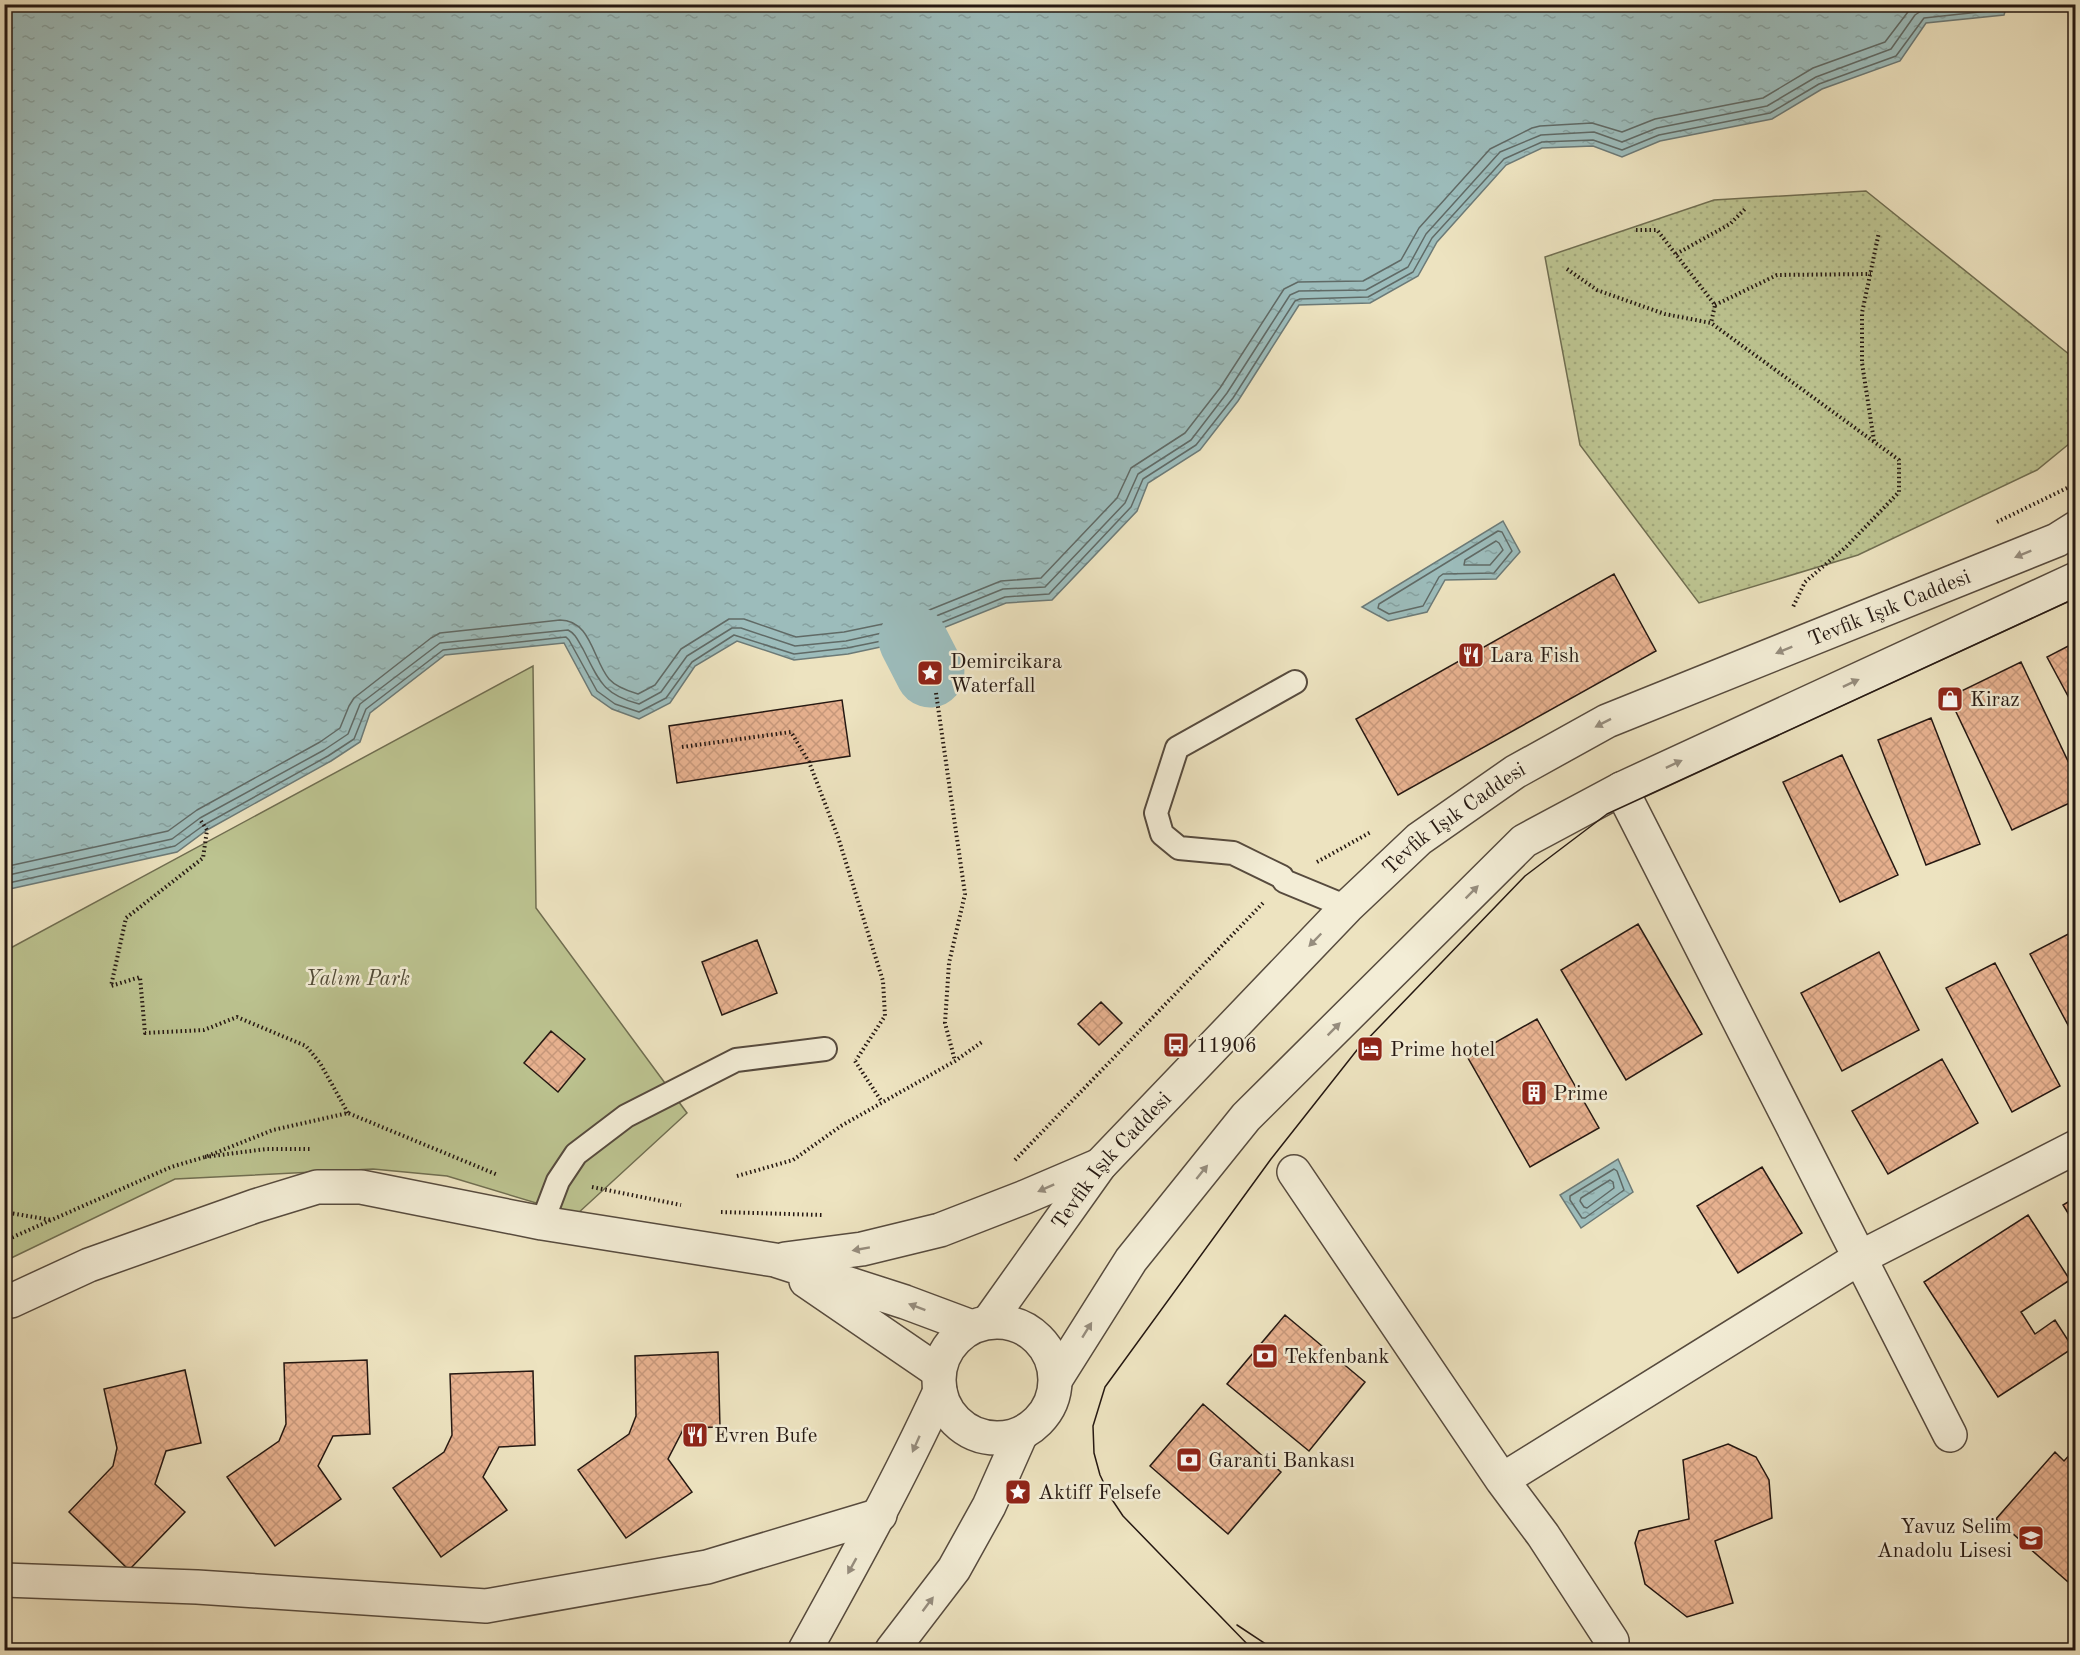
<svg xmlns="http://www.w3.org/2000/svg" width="2080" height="1655" font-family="'Old Standard TT',serif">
<defs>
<pattern id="grass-dots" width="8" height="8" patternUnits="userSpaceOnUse" patternTransform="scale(1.5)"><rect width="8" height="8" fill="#bcc390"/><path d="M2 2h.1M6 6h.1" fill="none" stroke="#a1a77b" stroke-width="1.8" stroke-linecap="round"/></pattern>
<pattern id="water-ripples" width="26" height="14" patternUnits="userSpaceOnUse" patternTransform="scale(1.5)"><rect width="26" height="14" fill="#9cbcbb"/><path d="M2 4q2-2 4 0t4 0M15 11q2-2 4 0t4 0" fill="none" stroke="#86a1a0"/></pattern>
<pattern id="building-cross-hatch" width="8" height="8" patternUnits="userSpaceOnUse" patternTransform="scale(1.5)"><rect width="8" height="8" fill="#e8b290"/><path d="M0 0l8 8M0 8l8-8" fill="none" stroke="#c7987b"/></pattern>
</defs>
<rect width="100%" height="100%" fill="#ede3c0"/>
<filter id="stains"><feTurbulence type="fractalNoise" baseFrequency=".00333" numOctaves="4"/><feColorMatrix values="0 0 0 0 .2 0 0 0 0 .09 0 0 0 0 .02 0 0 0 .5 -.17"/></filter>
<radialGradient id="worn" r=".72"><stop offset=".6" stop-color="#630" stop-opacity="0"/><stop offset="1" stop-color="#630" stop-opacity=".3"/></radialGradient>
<!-- grass -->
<path fill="url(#grass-dots)" stroke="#706e51" stroke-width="1.5" d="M 1866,191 L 2075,359 L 2075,439 L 2037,470 L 1858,555 L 1699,603 L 1580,445 L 1545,257 L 1714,200 Z"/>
<!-- park -->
<path fill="#bcc390" stroke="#706e51" stroke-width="1.5" d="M 533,666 L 536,908 L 687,1113 L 576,1215 L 447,1176 L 373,1169 L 175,1179 L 5,1261 L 5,951 Z"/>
<!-- water -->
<path fill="url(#water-ripples)" stroke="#6c7a77" stroke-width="1.5" d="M 4,5 L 5,4 L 2007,5 L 2004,15 L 1926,23 L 1900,61 L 1822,89 L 1772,119 L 1660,141 L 1622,157 L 1593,146 L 1542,148 L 1506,165 L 1437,242 L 1418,276 L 1370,303 L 1299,305 L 1238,401 L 1200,450 L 1148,483 L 1137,511 L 1052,600 L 1006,603 L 913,640 L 848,654 L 794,660 L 737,641 L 695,666 L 670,703 L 639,719 L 612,709 L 592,695 L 564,643 L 445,655 L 370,713 L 360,742 L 331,761 L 207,830 L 177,852 L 5,890 Z
M 1503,521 L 1520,552 L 1496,579 L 1445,580 L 1427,612 L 1388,621 L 1362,607 Z
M 1618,1159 L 1633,1192 L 1581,1228 L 1560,1195 Z"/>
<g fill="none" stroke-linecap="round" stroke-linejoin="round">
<!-- shore -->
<path stroke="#606a66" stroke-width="1.5" d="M 1498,531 L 1502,532 L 1512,551 L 1494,573 L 1443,574 L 1439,577 L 1423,606 L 1389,614 L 1378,608 L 1379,604 Z
M 1496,541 L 1499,543 L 1503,550 L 1490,565 L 1464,565 L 1465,560 Z
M 4,867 L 168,831 L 197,810 L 320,742 L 340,728 L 349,706 L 354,698 L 431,638 L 440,633 L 560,620 C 591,620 593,660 609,679 C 616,687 628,691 638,694 L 655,685 L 681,649 L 729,619 L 744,619 L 796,637 L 844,632 L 907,619 L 1001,581 L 1041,578 L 1117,498 L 1131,468 L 1185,433 L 1220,388 L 1284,289 L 1298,282 L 1363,281 L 1401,260 L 1419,228 L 1490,149 L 1532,128 L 1540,126 L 1592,123 L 1622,132 L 1655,119 L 1763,98 L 1813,68 L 1885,42 L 1914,4
M 4,876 L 172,839 L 200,818 L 324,750 L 348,734 L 360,704 L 440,643 L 568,630 C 576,634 578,641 583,649 C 599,680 602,694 639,704 L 661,692 L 687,656 L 732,628 L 741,628 L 795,646 L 846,641 L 909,627 L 1003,589 L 1045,587 L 1125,503 L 1138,474 L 1191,440 L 1227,393 L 1290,295 L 1299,291 L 1366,290 L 1408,267 L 1426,234 L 1500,152 L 1541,135 L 1594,132 L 1622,142 L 1657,128 L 1767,106 L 1816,77 L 1891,49 L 1915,15 L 1921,11 L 1984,4
M 4,884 L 175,846 L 204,825 L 328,756 L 354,739 L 366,709 L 443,650 L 566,637 L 569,640 L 597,691 L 615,704 L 639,712 L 666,698 L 692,662 L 734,635 L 794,654 L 847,648 L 911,635 L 1005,597 L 1049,594 L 1131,507 L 1143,479 L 1196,445 L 1233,398 L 1295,301 L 1300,299 L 1368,297 L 1413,272 L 1432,238 L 1504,159 L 1542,142 L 1593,140 L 1622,150 L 1659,135 L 1770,113 L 1819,84 L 1896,56 L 1924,18 L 1998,10 L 2001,4
M 1614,1169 L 1617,1171 L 1624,1190 L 1585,1218 L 1582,1218 L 1570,1200 L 1570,1196 Z
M 1610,1180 L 1613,1182 L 1614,1188 L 1587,1208 L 1584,1207 L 1580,1201 L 1581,1198 Z"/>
<!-- river -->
<path stroke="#9cbcbb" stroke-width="69" d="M 913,640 L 930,673"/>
</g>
<!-- building -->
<path fill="url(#building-cross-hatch)" stroke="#251812" stroke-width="1.5" d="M 1614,574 L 1656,651 L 1398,795 L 1356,719 Z
M 2076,642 L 2076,711 L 2047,657 Z
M 2021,662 L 2076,778 L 2076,800 L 2012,830 L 1949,697 Z
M 842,700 L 850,756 L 677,783 L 669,726 Z
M 1931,718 L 1980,844 L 1926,865 L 1878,740 Z
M 1842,755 L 1898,875 L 1840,902 L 1783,782 Z
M 1638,924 L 1702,1034 L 1626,1080 L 1561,970 Z
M 2076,930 L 2076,1040 L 2030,954 Z
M 757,940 L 777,993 L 722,1015 L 702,962 Z
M 1879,952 L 1919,1030 L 1842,1071 L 1801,993 Z
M 1995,963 L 2060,1086 L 2012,1112 L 1946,988 Z
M 1101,1002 L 1122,1023 L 1099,1045 L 1078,1024 Z
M 1537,1019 L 1599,1128 L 1530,1167 L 1468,1058 Z
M 551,1031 L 585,1059 L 558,1092 L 524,1063 Z
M 1942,1059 L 1978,1123 L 1888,1174 L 1852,1111 Z
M 1762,1167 L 1802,1233 L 1738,1273 L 1697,1206 Z
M 2076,1197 L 2076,1226 L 2063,1205 Z
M 2028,1215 L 2070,1280 L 2021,1312 L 2035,1334 L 2055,1320 L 2073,1348 L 1998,1397 L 1924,1282 Z
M 1285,1315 L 1365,1382 L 1309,1451 L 1227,1384 Z
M 718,1352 L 720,1427 L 684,1428 L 668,1459 L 692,1492 L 626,1538 L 578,1470 L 629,1434 L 636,1416 L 635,1356 Z
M 367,1360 L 370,1434 L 333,1436 L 318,1466 L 341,1499 L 275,1546 L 227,1477 L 279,1441 L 286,1424 L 284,1363 Z
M 185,1370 L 201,1443 L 166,1451 L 155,1484 L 185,1512 L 129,1570 L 69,1512 L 113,1466 L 117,1448 L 104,1389 Z
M 533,1371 L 535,1445 L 499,1447 L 483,1477 L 507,1510 L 441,1557 L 393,1488 L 444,1452 L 452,1435 L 450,1374 Z
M 1203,1404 L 1281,1472 L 1228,1534 L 1150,1466 Z
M 1728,1444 L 1756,1457 L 1769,1480 L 1772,1518 L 1715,1541 L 1733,1603 L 1687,1617 L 1645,1584 L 1635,1543 L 1639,1531 L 1689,1519 L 1683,1460 Z
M 2076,1448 L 2076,1587 L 2075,1588 L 1996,1519 L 2055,1452 L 2064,1461 Z"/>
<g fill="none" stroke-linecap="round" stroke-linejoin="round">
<defs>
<path id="service" d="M 1295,682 L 1177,748 L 1156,813 L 1162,834 L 1179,848 L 1233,853 L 1282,877 L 1284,881 L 1347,907
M 542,1223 L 558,1181 L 576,1154 L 626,1116 L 736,1060 L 825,1049"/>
<path id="minor" d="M 1621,789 L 1950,1435
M 1294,1172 L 1502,1480 L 1543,1535 L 1612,1641
M 785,1259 L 862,1249 L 940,1230 L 1025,1197 L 1100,1165
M 806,1281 L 939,1372
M 4,1302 L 11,1301 L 89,1265 L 255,1206 L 317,1187 L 361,1187 L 542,1223 L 775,1260 L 905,1302 L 972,1327
M 1502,1480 L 1861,1257 L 2076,1147
M 4,1580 L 197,1587 L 486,1606 L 707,1567 L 880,1515"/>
<g id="tertiary">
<path id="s1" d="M 989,1321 L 1100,1165 L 1347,907 L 1419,839 L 1515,772 L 1607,721 L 2057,540 L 2076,528"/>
<circle cx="997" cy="1380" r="58"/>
<path d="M 1056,1379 L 1131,1260 L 1246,1117 L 1524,841 L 1621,789 L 2076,579"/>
<path d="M 805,1650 C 852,1565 899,1480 940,1391"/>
<path d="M 892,1650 L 954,1569 L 989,1506 L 1021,1434"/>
</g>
</defs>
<!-- service casing -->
<use href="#service" stroke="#574b3e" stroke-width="26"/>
<!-- minor casing -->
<use href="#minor" stroke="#574b3e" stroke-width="36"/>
<!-- tertiary casing -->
<use href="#tertiary" stroke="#574b3e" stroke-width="36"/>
<!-- path -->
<path stroke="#251812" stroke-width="4" stroke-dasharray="1.5 3" stroke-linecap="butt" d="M 1636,230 L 1657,230 L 1715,305 L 1711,323
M 1676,254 L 1730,224 L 1745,209
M 1567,269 L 1597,290 L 1665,314 L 1711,323 L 1899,460 L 1899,492 L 1847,546 L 1805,582 L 1793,607
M 1715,305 L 1777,275 L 1871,274
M 1874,441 L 1862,363 L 1862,313 L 1879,232
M 1997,522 L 2067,488 L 2076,482
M 936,693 L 965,894 L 949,963 L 945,1023 L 955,1061
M 682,747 L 791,732 L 809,762 L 838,837 L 883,981 L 885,1016 L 856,1060
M 201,821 L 207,830 L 203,858 L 126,918 L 111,986 L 140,977 L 145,1033 L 204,1030 L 237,1017 L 306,1046 L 320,1063 L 348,1113
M 1317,862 L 1371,832
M 855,1061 L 882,1102
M 205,1157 L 266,1149 L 312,1149
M 1015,1160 L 1264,902
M 737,1176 L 793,1160 L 841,1126 L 955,1061 L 982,1042
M 592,1187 L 681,1205
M 4,1212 L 51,1220
M 721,1212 L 822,1215
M 4,1241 L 171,1167 L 205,1157 L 273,1130 L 348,1113 L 498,1175"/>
<!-- service -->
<use href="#service" stroke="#f3edd6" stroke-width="22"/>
<!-- minor -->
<use href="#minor" stroke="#f3edd6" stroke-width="33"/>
<!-- tertiary -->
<use href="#tertiary" stroke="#f3edd6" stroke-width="33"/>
<!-- tram -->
<path stroke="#251812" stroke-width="1.5" d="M 1237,1625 L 1275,1650
M 1253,1650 L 1123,1516 L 1111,1498 L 1100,1475 L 1094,1453 L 1093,1426 L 1105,1387 L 1271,1159 L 1357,1050 L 1525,876 L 1607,814 L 2076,598"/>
</g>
<!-- one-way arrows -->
<defs><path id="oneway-solid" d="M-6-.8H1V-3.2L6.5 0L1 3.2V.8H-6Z" transform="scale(1.5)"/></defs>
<g fill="#968d7e">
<use href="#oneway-solid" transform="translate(2023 554) rotate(158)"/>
<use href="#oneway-solid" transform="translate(1784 650) rotate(158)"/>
<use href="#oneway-solid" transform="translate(1851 683) rotate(-25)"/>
<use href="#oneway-solid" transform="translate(1603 723) rotate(153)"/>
<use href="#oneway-solid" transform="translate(1674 764) rotate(-25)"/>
<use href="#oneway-solid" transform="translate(1472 892) rotate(-45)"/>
<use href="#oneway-solid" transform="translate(1315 940) rotate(134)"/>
<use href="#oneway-solid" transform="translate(1334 1029) rotate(-45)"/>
<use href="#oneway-solid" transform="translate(1202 1172) rotate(-51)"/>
<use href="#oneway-solid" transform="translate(1046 1188) rotate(156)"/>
<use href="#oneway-solid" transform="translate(861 1249) rotate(170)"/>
<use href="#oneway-solid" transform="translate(917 1307) rotate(-159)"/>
<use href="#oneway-solid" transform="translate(1087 1330) rotate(-58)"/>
<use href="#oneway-solid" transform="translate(916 1444) rotate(114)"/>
<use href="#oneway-solid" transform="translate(852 1566) rotate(119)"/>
<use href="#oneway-solid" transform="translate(928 1604) rotate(-53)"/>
</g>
<!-- icons -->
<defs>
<symbol id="restaurant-square" viewBox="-11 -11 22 22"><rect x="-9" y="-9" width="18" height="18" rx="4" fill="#8f2418" stroke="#f3edd6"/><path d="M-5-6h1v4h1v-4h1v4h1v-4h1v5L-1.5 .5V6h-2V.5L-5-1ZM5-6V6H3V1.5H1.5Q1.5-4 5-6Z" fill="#fff"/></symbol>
<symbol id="sight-square" viewBox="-11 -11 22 22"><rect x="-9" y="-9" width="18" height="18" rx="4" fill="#8f2418" stroke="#f3edd6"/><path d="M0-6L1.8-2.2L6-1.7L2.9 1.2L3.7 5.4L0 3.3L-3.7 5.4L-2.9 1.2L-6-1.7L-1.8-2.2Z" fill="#fff"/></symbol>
<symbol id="shop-square" viewBox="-11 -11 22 22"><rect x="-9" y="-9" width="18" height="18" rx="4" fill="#8f2418" stroke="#f3edd6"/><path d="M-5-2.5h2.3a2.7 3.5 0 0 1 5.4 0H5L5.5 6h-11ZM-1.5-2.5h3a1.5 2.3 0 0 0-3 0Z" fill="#fff"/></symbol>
<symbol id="bus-square" viewBox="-11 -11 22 22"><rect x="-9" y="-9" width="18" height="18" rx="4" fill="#8f2418" stroke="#f3edd6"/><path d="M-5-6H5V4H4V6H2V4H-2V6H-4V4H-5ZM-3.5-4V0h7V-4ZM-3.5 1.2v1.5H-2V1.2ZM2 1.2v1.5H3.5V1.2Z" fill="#fff"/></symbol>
<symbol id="hotel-square" viewBox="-11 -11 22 22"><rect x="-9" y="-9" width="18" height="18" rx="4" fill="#8f2418" stroke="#f3edd6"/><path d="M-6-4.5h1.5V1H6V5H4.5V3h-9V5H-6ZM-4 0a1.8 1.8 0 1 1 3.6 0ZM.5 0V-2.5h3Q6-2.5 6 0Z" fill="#fff"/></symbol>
<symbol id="building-square" viewBox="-11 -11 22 22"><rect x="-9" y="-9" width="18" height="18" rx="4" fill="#8f2418" stroke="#f3edd6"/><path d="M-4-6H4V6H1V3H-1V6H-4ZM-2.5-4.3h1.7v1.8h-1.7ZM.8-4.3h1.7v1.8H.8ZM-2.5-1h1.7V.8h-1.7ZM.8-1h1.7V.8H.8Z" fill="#fff"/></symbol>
<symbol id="bank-square" viewBox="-11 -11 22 22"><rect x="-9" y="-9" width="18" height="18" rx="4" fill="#8f2418" stroke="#f3edd6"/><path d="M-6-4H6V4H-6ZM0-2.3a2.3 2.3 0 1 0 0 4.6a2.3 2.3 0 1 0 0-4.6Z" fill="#fff"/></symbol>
<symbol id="school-square" viewBox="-11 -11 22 22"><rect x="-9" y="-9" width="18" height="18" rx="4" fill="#8f2418" stroke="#f3edd6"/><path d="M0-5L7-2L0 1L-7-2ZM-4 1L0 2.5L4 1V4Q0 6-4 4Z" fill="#fff"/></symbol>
</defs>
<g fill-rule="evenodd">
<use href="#restaurant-square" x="1456" y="640" width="30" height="30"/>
<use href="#sight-square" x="915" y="658" width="30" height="30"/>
<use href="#shop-square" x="1935" y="684" width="30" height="30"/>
<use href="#bus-square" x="1161" y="1030" width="30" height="30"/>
<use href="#hotel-square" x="1355" y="1034" width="30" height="30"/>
<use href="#building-square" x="1519" y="1078" width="30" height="30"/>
<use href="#bank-square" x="1250" y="1341" width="30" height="30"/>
<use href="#restaurant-square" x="680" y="1420" width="30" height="30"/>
<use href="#bank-square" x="1174" y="1445" width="30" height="30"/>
<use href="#sight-square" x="1003" y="1477" width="30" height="30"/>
<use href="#school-square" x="2016" y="1523" width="30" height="30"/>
</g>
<g text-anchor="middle" stroke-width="5" stroke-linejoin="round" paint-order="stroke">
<!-- street labels -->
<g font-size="21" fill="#251812" stroke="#f3edd6">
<text dy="7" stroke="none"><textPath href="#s1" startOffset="1174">Tevfik Işık Caddesi</textPath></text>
<text dy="7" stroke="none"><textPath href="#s1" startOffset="688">Tevfik Işık Caddesi</textPath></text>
<text dy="7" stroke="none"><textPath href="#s1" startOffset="202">Tevfik Işık Caddesi</textPath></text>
</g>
<!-- poi labels -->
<g font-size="21" fill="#251812" stroke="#f3edd6" text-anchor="start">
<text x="1490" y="662">Lara Fish</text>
<text x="950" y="668">Demircikara<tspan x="950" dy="24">Waterfall</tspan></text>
<text x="1970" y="706">Kiraz</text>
<text x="1196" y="1052">11906</text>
<text x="1390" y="1056">Prime hotel</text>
<text x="1553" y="1100">Prime</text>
<text x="1284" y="1363">Tekfenbank</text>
<text x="714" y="1442">Evren Bufe</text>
<text x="1208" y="1467">Garanti Bankası</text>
<text x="1038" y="1499">Aktiff Felsefe</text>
<text x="2012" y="1533" text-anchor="end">Yavuz Selim<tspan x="2012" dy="24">Anadolu Lisesi</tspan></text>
</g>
<!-- park labels -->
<g font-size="21" font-style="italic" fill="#524b38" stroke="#f3edd6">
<text x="358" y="985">Yalım Park</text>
</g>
</g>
<!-- margin -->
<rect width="2080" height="1655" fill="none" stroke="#ede3c0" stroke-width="24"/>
<rect x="6" y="6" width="2068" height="1643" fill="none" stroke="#251812" stroke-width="3"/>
<rect x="12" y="12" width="2056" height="1631" fill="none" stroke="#251812" stroke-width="1.5"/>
<rect width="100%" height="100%" filter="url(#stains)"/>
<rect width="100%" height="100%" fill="url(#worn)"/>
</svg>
